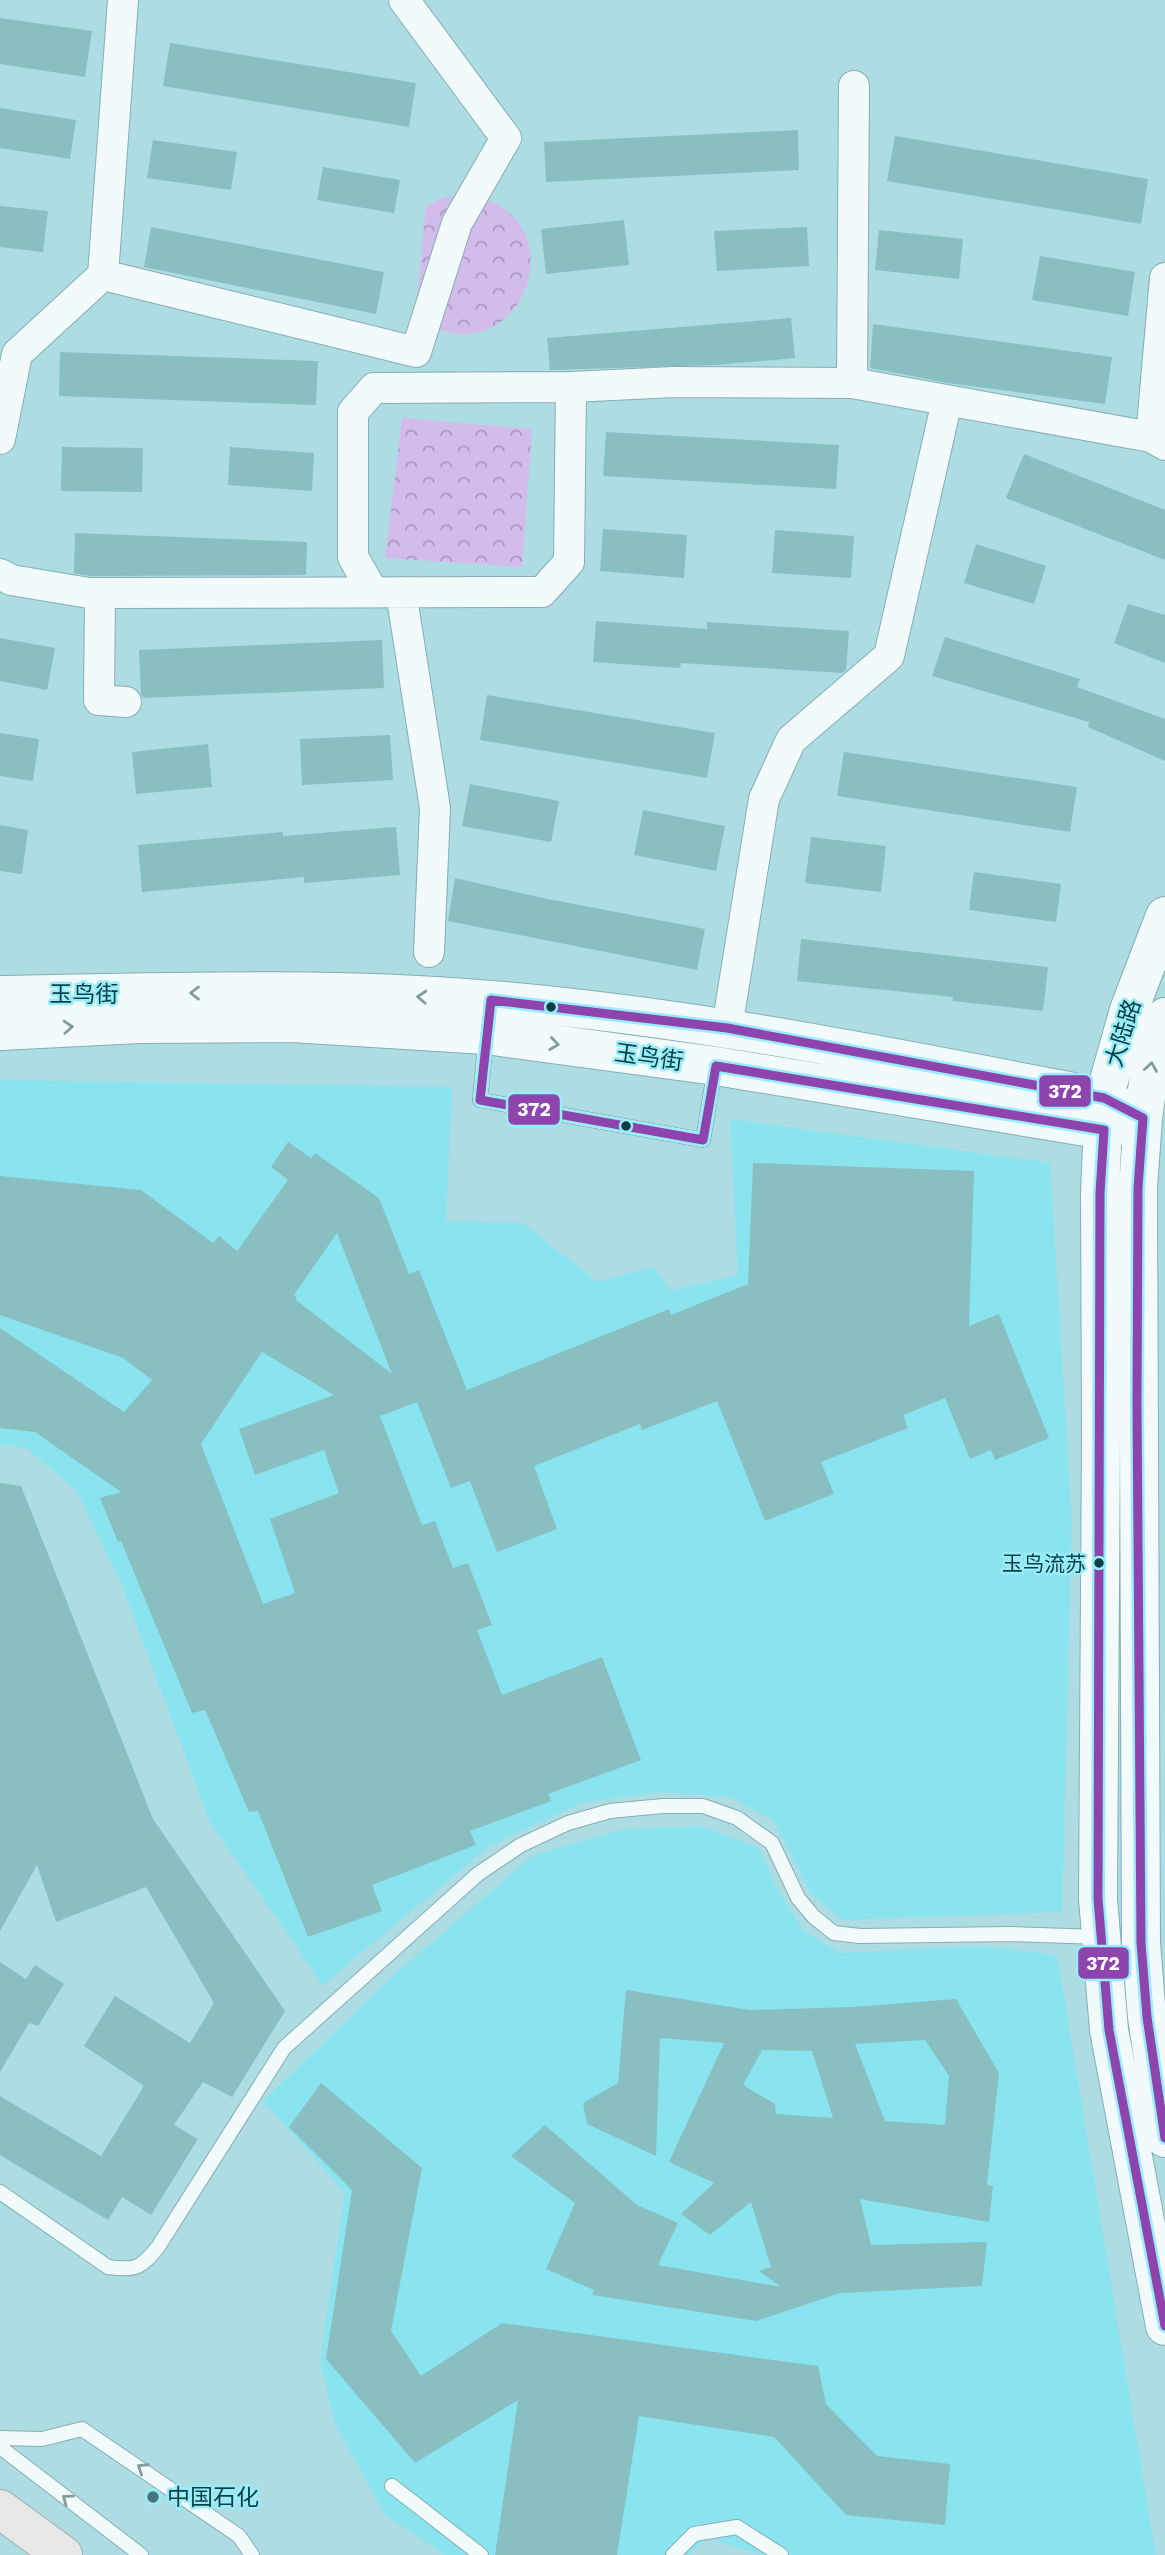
<svg xmlns="http://www.w3.org/2000/svg" width="1165" height="2555" font-family="'Work Sans','Noto Sans SC',sans-serif">
<defs>
<pattern id="park-crowns" width="20" height="18" patternUnits="userSpaceOnUse" patternTransform="scale(1.75)"><rect width="20" height="18" fill="#d3bbeb"/><path d="M2 6a3 3 0 1 1 6 0M12 15a3 3 0 1 1 6 0" fill="none" stroke="#a999c0"/></pattern>
</defs>
<rect width="100%" height="100%" fill="#aedce3"/>
<!-- built -->
<path fill="#89e4f0" d="M 0,1080 L 452,1087 L 446,1221 L 522,1223 L 598,1282 L 654,1267 L 671,1291 L 738,1275 L 730,1119 L 1050,1163 L 1072,1521 L 1062,1912 L 843,1920 L 811,1894 L 774,1821 L 731,1797 L 661,1792 L 581,1803 L 488,1847 L 323,1985 L 210,1822 L 121,1583 L 76,1490 L 26,1448 L 0,1444 Z
M 702,1826 L 759,1848 L 776,1886 L 804,1931 L 840,1953 L 979,1946 L 1057,1955 L 1156,2555 L 763,2555 L 708,2538 L 687,2555 L 446,2555 L 385,2515 L 335,2423 L 320,2362 L 345,2192 L 263,2101 L 396,1973 L 532,1856 L 624,1829 Z"/>
<!-- park -->
<path fill="url(#park-crowns)" d="M 469,196 C 476,198 484,199 490,201 C 568,234 523,355 444,331 C 437,329 430,324 424,321 L 418,288 L 426,206 L 447,197 Z
M 402,418 L 532,429 L 522,567 L 385,558 Z"/>
<!-- building -->
<path fill="#89bfc0" fill-rule="evenodd" d="M 0,18 L 92,31 L 85,77 L 0,64 Z
M 170,43 L 416,83 L 409,127 L 163,86 Z
M 0,108 L 76,120 L 70,159 L 0,148 Z
M 798,130 L 799,170 L 546,182 L 544,142 Z
M 895,136 L 1148,179 L 1141,224 L 887,181 Z
M 153,140 L 237,152 L 231,190 L 147,178 Z
M 323,167 L 400,180 L 394,213 L 317,200 Z
M 0,206 L 48,211 L 43,252 L 0,247 Z
M 624,220 L 629,265 L 546,274 L 541,229 Z
M 151,227 L 384,272 L 376,314 L 144,267 Z
M 807,227 L 809,266 L 717,271 L 714,231 Z
M 879,230 L 963,239 L 959,279 L 875,270 Z
M 1040,256 L 1135,272 L 1128,316 L 1032,300 Z
M 791,318 L 795,358 L 715,365 L 550,370 L 547,338 Z
M 873,324 L 1112,357 L 1105,404 L 948,383 L 870,368 Z
M 60,352 L 318,361 L 316,405 L 59,396 Z
M 606,432 L 839,445 L 836,489 L 603,476 Z
M 62,447 L 143,448 L 142,492 L 61,491 Z
M 230,447 L 314,453 L 312,491 L 228,485 Z
M 1024,454 L 1165,510 L 1165,560 L 1006,498 Z
M 603,529 L 687,535 L 684,578 L 600,571 Z
M 775,530 L 854,536 L 851,578 L 772,573 Z
M 75,533 L 307,542 L 306,575 L 90,576 L 74,573 Z
M 976,544 L 1046,566 L 1034,604 L 964,583 Z
M 1128,604 L 1165,615 L 1165,663 L 1114,643 Z
M 596,621 L 707,629 L 707,622 L 849,631 L 846,670 L 842,673 L 681,663 L 680,668 L 593,662 Z
M 945,637 L 1080,679 L 1077,687 L 1165,719 L 1165,761 L 1088,727 L 1089,722 L 932,676 Z
M 0,638 L 55,648 L 47,690 L 0,681 Z
M 382,640 L 384,688 L 143,698 L 141,694 L 139,650 Z
M 487,695 L 715,733 L 707,778 L 480,740 Z
M 0,733 L 39,739 L 33,781 L 0,776 Z
M 390,735 L 393,780 L 302,785 L 300,739 Z
M 208,744 L 212,787 L 136,794 L 132,752 Z
M 844,752 L 1077,787 L 1070,832 L 837,796 Z
M 470,784 L 559,801 L 551,842 L 462,826 Z
M 643,810 L 725,826 L 716,871 L 634,855 Z
M 0,825 L 28,830 L 22,874 L 0,871 Z
M 396,827 L 400,875 L 304,883 L 304,877 L 142,892 L 138,845 L 283,832 L 283,836 Z
M 811,837 L 886,846 L 881,892 L 805,883 Z
M 974,872 L 1061,884 L 1056,922 L 969,910 Z
M 455,878 L 543,898 L 705,929 L 697,970 L 448,921 Z
M 801,939 L 1048,967 L 1043,1011 L 952,1001 L 953,997 L 797,981 Z
M 288,1142 L 311,1158 L 315,1153 L 379,1198 L 409,1274 L 419,1270 L 467,1390 L 669,1309 L 671,1315 L 748,1284 L 753,1163 L 974,1171 L 969,1326 L 999,1314 L 1049,1438 L 995,1460 L 991,1450 L 970,1459 L 945,1398 L 903,1415 L 908,1428 L 821,1462 L 834,1494 L 765,1521 L 717,1401 L 642,1430 L 640,1424 L 534,1466 L 557,1529 L 497,1552 L 470,1481 L 451,1488 L 417,1402 L 380,1416 L 422,1525 L 435,1521 L 453,1568 L 468,1563 L 492,1625 L 477,1630 L 502,1695 L 602,1657 L 641,1760 L 548,1794 L 551,1801 L 470,1831 L 476,1845 L 372,1885 L 382,1911 L 308,1937 L 258,1811 L 249,1812 L 205,1710 L 192,1713 L 121,1541 L 118,1542 L 100,1498 L 121,1492 L 35,1432 L 0,1428 L 0,1328 L 124,1412 L 152,1380 L 123,1358 L 0,1315 L 0,1176 L 141,1190 L 213,1243 L 219,1236 L 237,1251 L 288,1180 L 271,1167 ZM 337,1233 L 392,1374 L 296,1300 L 297,1298 L 294,1295 ZM 262,1352 L 334,1395 L 239,1429 L 255,1475 L 324,1450 L 339,1493 L 270,1519 L 295,1593 L 263,1604 L 201,1444 Z
M 0,1483 L 21,1486 L 153,1819 L 285,2011 L 232,2097 L 203,2082 L 174,2125 L 198,2139 L 151,2215 L 122,2197 L 108,2220 L 0,2155 L 0,2096 L 101,2156 L 144,2086 L 84,2046 L 115,1996 L 190,2043 L 214,2003 L 146,1887 L 56,1922 L 37,1865 L 0,1931 Z
M 0,1962 L 26,1979 L 35,1965 L 64,1984 L 38,2026 L 29,2023 L 0,2072 Z
M 626,1990 L 750,2010 L 852,2007 L 956,1999 L 999,2073 L 987,2185 L 993,2186 L 989,2222 L 860,2199 L 871,2245 L 987,2242 L 982,2286 L 840,2293 L 756,2321 L 592,2295 L 594,2290 L 546,2269 L 575,2203 L 511,2156 L 545,2125 L 637,2205 L 678,2223 L 658,2265 L 781,2287 L 759,2271 L 771,2267 L 751,2202 L 710,2235 L 681,2214 L 714,2183 L 669,2162 L 724,2043 L 660,2038 L 656,2156 L 587,2124 L 583,2103 L 618,2083 ZM 925,2040 L 949,2076 L 945,2125 L 885,2121 L 855,2044 ZM 762,2050 L 812,2051 L 833,2118 L 776,2114 L 775,2104 L 743,2085 Z
M 321,2083 L 422,2168 L 391,2331 L 421,2376 L 502,2323 L 818,2366 L 826,2404 L 877,2456 L 950,2464 L 945,2525 L 846,2515 L 774,2437 L 639,2416 L 617,2555 L 495,2555 L 518,2400 L 415,2463 L 326,2359 L 352,2190 L 289,2127 Z"/>
<g fill="none" stroke-linecap="round" stroke-linejoin="round">
<defs>
<path id="lane" d="M 486,1036 L 480,1100 L 703,1140 L 715,1068
M 0,2192 L 108,2267 C 136,2271 141,2268 158,2247 L 284,2048 L 478,1874 L 521,1845 L 568,1823 L 610,1811 L 663,1806 L 703,1806 L 737,1818 L 772,1843 L 798,1898 L 814,1917 L 834,1933 L 860,1936 L 1012,1934 L 1101,1937
M 0,2438 L 42,2439 L 82,2429 L 239,2536 L 252,2555
M 0,2447 L 141,2555
M 392,2486 L 481,2555
M 673,2555 L 694,2534 L 737,2527 L 781,2555"/>
<path id="street" d="M 103,275 L 416,352 L 457,223 L 506,138 L 404,0
M 852,383 L 854,86
M 1151,437 L 1165,278
M 0,439 L 17,354 L 103,275 L 123,0
M 0,574 L 11,580 L 89,593 L 542,592 L 569,562 L 571,387 L 674,382 L 852,383 L 1151,437 L 1165,445
M 373,592 L 353,557 L 353,412 L 374,388 L 571,387
M 401,592 L 435,808 L 429,952
M 100,593 L 99,700 L 126,702
M 730,1009 L 764,799 L 791,740 L 889,656 L 947,401"/>
<path id="secondary" d="M 1165,916 L 1129,1010 L 1104,1098 L 1100,1193 L 1101,1436 L 1098,1899 L 1109,2030 L 1165,2326
M 0,995 C 163,992 329,986 492,1000 C 698,1017 901,1059 1104,1098 L 1143,1118
M 1165,1017 L 1154,1042 L 1143,1118 L 1138,1188 L 1141,1943 L 1147,2017 L 1165,2138
M 0,1031 L 140,1024 L 292,1023 L 486,1035 L 716,1066 L 1104,1130 L 1128,1123"/>
<path id="highway" d="M 0,2509 L 63,2555"/>
</defs>
<!-- lane casing -->
<use href="#lane" stroke="#83afb5" stroke-width="16"/>
<!-- street casing -->
<use href="#street" stroke="#83afb5" stroke-width="32"/>
<!-- secondary casing -->
<use href="#secondary" stroke="#83afb5" stroke-width="40"/>
<!-- highway casing -->
<use href="#highway" stroke="#a3b3b6" stroke-width="40"/>
<!-- lane -->
<use href="#lane" stroke="#f3fafb" stroke-width="14"/>
<!-- street -->
<use href="#street" stroke="#f3fafb" stroke-width="30"/>
<!-- secondary -->
<use href="#secondary" stroke="#f3fafb" stroke-width="38"/>
<!-- highway -->
<use href="#highway" stroke="#e7e7e7" stroke-width="38"/>
<defs>
<path id="bus-1" d="M 1165,2138 L 1147,2017 L 1141,1943 L 1137,1404 L 1138,1188 L 1143,1118 L 1104,1098 L 727,1028 L 491,1000 L 480,1100 L 703,1140 L 716,1066 L 1104,1130 L 1100,1193 L 1098,1899 L 1109,2030 L 1165,2326"/>
</defs>
<!-- bus-1 casing -->
<use href="#bus-1" stroke="#98edf9" stroke-width="14"/>
<!-- bus-1 -->
<use href="#bus-1" stroke="#8e44ad" stroke-width="9"/>
</g>
<!-- one-way arrows -->
<defs><path id="oneway-chevron" d="M-2-3.5L2.5 0L-2 3.5" fill="none" stroke-width="1.6" stroke-linecap="round" stroke-linejoin="round" transform="scale(1.75)"/></defs>
<g stroke="#7f9ca0">
<use href="#oneway-chevron" transform="translate(195 993) rotate(180)"/>
<use href="#oneway-chevron" transform="translate(422 997) rotate(-177)"/>
<use href="#oneway-chevron" transform="translate(68 1027) rotate(-3)"/>
<use href="#oneway-chevron" transform="translate(554 1044) rotate(8)"/>
<use href="#oneway-chevron" transform="translate(1151 1067) rotate(-81)"/>
<use href="#oneway-chevron" transform="translate(142 2468) rotate(-147)"/>
<use href="#oneway-chevron" transform="translate(67 2499) rotate(-143)"/>
</g>
<!-- markers -->
<g fill="#0b3f45" stroke="#98edf9" stroke-width="2.5">
<circle cx="551" cy="1007" r="6"/>
<circle cx="626" cy="1126" r="6"/>
<circle cx="1099" cy="1563" r="6"/>
</g>
<circle fill="#44767c" stroke="#98edf9" stroke-width="2.5" cx="153" cy="2497" r="7"/>
<g text-anchor="middle" stroke-width="5" stroke-linejoin="round" paint-order="stroke">
<!-- bus labels -->
<g font-size="21" fill="#0b3f45" stroke="#98edf9" text-anchor="end">
<text x="1086" y="1571">玉鸟流苏</text>
</g>
<!-- street labels -->
<g font-size="23" fill="#0b3f45" stroke="#98edf9">
<text x="84" y="1002">玉鸟街</text>
<text transform="translate(1123 1033) rotate(-73)" y="8">大陆路</text>
<text transform="translate(649 1057) rotate(8)" y="8">玉鸟街</text>
</g>
<!-- poi labels -->
<g font-size="23" fill="#0b3f45" stroke="#98edf9" text-anchor="start">
<text x="167" y="2505">中国石化</text>
</g>
</g>
<g stroke="#98edf9" stroke-width="2.5">
<rect x="1038" y="1074" width="54" height="34" rx="7" fill="#8e44ad"/>
<rect x="507" y="1093" width="54" height="33" rx="7" fill="#8e44ad"/>
<rect x="1077" y="1946" width="53" height="34" rx="7" fill="#8e44ad"/>
</g>
<g font-size="19" text-anchor="middle" font-weight="bold" fill="#fff">
<text x="1065" y="1098">372</text>
<text x="534" y="1116">372</text>
<text x="1103" y="1970">372</text>
</g>
</svg>
